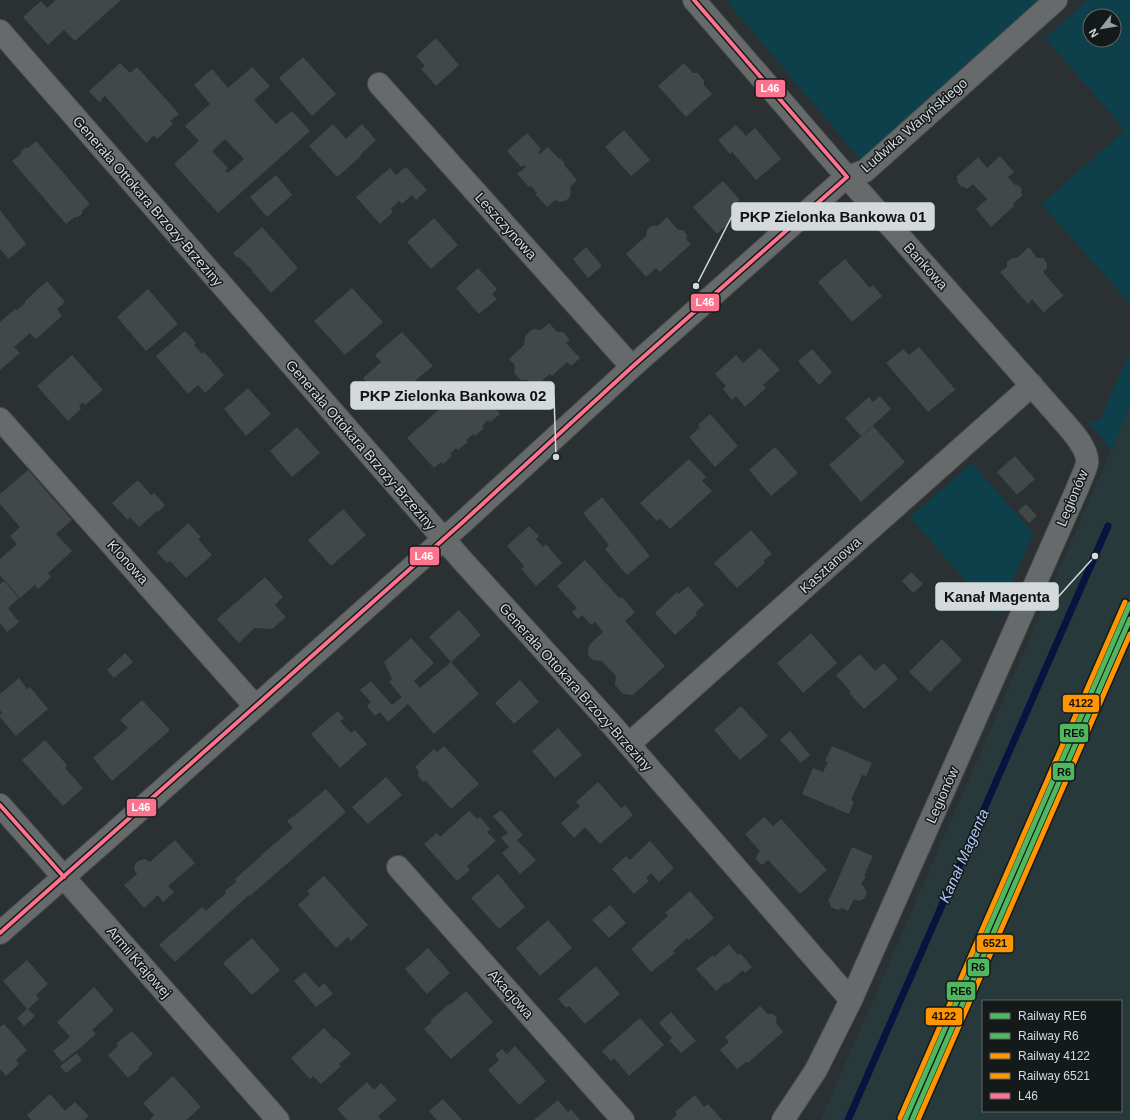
<svg xmlns="http://www.w3.org/2000/svg" width="1130" height="1120" font-family="Helvetica,sans-serif">
<rect width="100%" height="100%" fill="#2b3132"/>
<!-- built -->
<path fill="#28393c" fill-rule="evenodd" d="M 1130,406 L 1130,1120 L 821,1120 L 986,740 ZM 983,1001 L 1121,1001 L 1121,1111 L 983,1111 Z"/>
<!-- green -->
<path fill="#0d404a" fill-rule="evenodd" d="M 726,0 L 1042,0 L 861,160 Z
M 1087,0 L 1130,0 L 1130,304 L 1042,204 L 1125,130 L 1045,38 ZM 1090,16 L 1114,16 L 1114,40 L 1090,40 Z
M 1130,351 L 1130,406 L 1112,449 L 1088,422 L 1100,420 Z
M 972,463 L 1033,533 L 997,617 L 910,517 Z"/>
<g fill="none" stroke-linecap="round" stroke-linejoin="round">
<!-- stream -->
<path stroke="#07143f" stroke-width="7" d="M 848,1120 L 1108,526"/>
</g>
<!-- building -->
<path fill="#424747" fill-rule="evenodd" d="M 56,0 L 121,0 L 75,41 L 64,30 L 48,45 L 23,17 L 41,1 L 47,8 Z
M 436,38 L 459,65 L 436,86 L 421,69 L 425,66 L 416,56 Z
M 303,57 L 336,94 L 312,116 L 279,78 Z
M 120,63 L 130,73 L 137,67 L 179,114 L 170,121 L 173,124 L 157,139 L 154,135 L 146,143 L 105,96 L 99,102 L 89,91 Z
M 684,63 L 693,73 L 698,73 L 704,81 L 704,85 L 712,94 L 686,117 L 658,86 Z
M 252,67 L 270,86 L 254,100 L 276,124 L 292,111 L 310,131 L 218,213 L 174,164 L 199,141 L 185,126 L 210,104 L 194,85 L 212,69 L 228,88 ZM 225,139 L 244,159 L 228,173 L 225,171 L 228,168 L 212,151 Z
M 333,124 L 346,139 L 362,124 L 376,140 L 360,155 L 361,156 L 337,177 L 309,146 Z
M 736,125 L 746,136 L 755,128 L 781,159 L 756,180 L 732,152 L 730,154 L 718,140 Z
M 624,130 L 650,160 L 631,176 L 605,147 Z
M 527,133 L 541,149 L 538,152 L 540,154 L 548,147 L 558,158 L 561,159 L 564,162 L 565,166 L 577,180 L 570,187 L 571,194 L 569,198 L 565,201 L 559,202 L 555,200 L 547,207 L 535,194 L 537,193 L 531,186 L 529,187 L 517,174 L 526,167 L 524,165 L 521,167 L 507,151 Z
M 36,141 L 90,204 L 82,211 L 82,214 L 78,217 L 75,217 L 66,224 L 12,161 L 21,154 L 21,151 L 25,148 L 28,148 Z
M 1000,156 L 1014,172 L 1008,177 L 1015,185 L 1018,185 L 1022,189 L 1021,193 L 1023,195 L 1013,204 L 1014,206 L 991,227 L 976,209 L 987,199 L 973,184 L 967,189 L 965,187 L 962,187 L 957,182 L 958,179 L 956,177 L 978,157 L 987,168 Z
M 406,167 L 427,190 L 416,200 L 412,195 L 402,204 L 399,201 L 391,209 L 393,212 L 380,224 L 356,197 L 390,168 L 396,175 Z
M 276,175 L 292,195 L 267,217 L 250,197 Z
M 723,181 L 740,200 L 735,204 L 742,212 L 717,234 L 693,207 Z
M 0,210 L 26,244 L 9,259 L 0,249 Z
M 667,217 L 678,230 L 683,230 L 687,235 L 686,239 L 691,244 L 660,272 L 656,268 L 646,277 L 626,254 L 646,236 L 647,230 L 651,226 L 658,226 Z
M 434,218 L 458,245 L 431,269 L 407,242 Z
M 262,227 L 298,268 L 271,293 L 254,273 L 253,274 L 252,272 L 253,271 L 239,257 L 237,258 L 233,253 Z
M 586,247 L 602,266 L 588,278 L 573,259 Z
M 1029,247 L 1037,258 L 1043,258 L 1047,263 L 1047,268 L 1043,272 L 1062,294 L 1064,295 L 1045,311 L 1046,311 L 1044,313 L 1032,299 L 1028,304 L 1000,272 L 1007,267 L 1007,262 L 1012,258 L 1017,258 Z
M 845,259 L 870,288 L 873,285 L 882,296 L 852,322 L 818,282 Z
M 478,268 L 497,289 L 492,294 L 497,299 L 479,314 L 456,288 Z
M 47,281 L 65,302 L 57,309 L 62,316 L 36,339 L 30,333 L 14,347 L 20,353 L 0,370 L 0,322 L 15,309 L 17,310 L 26,302 L 25,301 Z
M 352,288 L 383,322 L 345,355 L 314,321 Z
M 148,289 L 178,324 L 146,351 L 117,317 Z
M 549,323 L 557,332 L 563,332 L 570,340 L 566,343 L 580,358 L 571,366 L 567,362 L 552,376 L 550,374 L 534,387 L 528,380 L 521,380 L 514,373 L 515,365 L 509,359 L 524,345 L 525,336 L 533,329 L 541,330 Z
M 185,331 L 196,343 L 194,345 L 202,354 L 204,352 L 224,375 L 205,393 L 198,385 L 188,394 L 156,356 Z
M 402,332 L 433,366 L 405,389 L 400,383 L 382,399 L 363,378 L 381,362 L 375,355 Z
M 919,347 L 954,388 L 956,389 L 928,412 L 886,363 L 903,349 L 909,355 Z
M 760,348 L 780,370 L 763,385 L 766,388 L 745,407 L 736,396 L 732,400 L 723,389 L 726,386 L 715,374 L 736,355 L 743,363 Z
M 812,349 L 832,372 L 819,385 L 798,361 Z
M 72,355 L 103,390 L 85,405 L 83,402 L 79,406 L 81,409 L 68,421 L 37,386 Z
M 471,381 L 500,414 L 490,422 L 488,420 L 482,426 L 484,428 L 475,436 L 473,434 L 466,440 L 468,442 L 458,450 L 456,448 L 450,454 L 452,456 L 443,464 L 441,462 L 434,468 L 407,438 Z
M 248,388 L 271,414 L 246,436 L 224,409 Z
M 880,396 L 891,409 L 861,436 L 845,418 L 869,397 L 873,402 Z
M 710,414 L 738,446 L 715,467 L 689,437 L 700,427 L 698,425 Z
M 873,426 L 905,462 L 861,502 L 829,465 Z
M 297,427 L 320,453 L 292,477 L 270,451 Z
M 775,447 L 798,473 L 771,496 L 749,470 Z
M 1015,456 L 1035,479 L 1017,495 L 997,472 Z
M 689,459 L 706,477 L 702,481 L 712,491 L 670,529 L 660,518 L 657,521 L 640,503 Z
M 28,470 L 72,520 L 56,534 L 72,551 L 48,573 L 51,577 L 38,589 L 35,585 L 20,598 L 0,575 L 0,559 L 17,544 L 10,536 L 20,527 L 0,504 L 0,494 Z
M 138,480 L 151,495 L 154,493 L 165,505 L 158,512 L 157,511 L 139,527 L 130,517 L 128,520 L 112,503 Z
M 602,497 L 650,556 L 627,575 L 605,549 L 609,545 L 583,513 Z
M 1026,504 L 1037,516 L 1029,523 L 1018,511 Z
M 343,509 L 366,535 L 331,566 L 308,540 Z
M 188,523 L 201,537 L 198,539 L 212,555 L 186,578 L 170,561 L 167,563 L 157,552 Z
M 529,526 L 539,536 L 536,539 L 543,547 L 546,544 L 562,563 L 536,586 L 521,569 L 524,566 L 507,546 Z
M 751,530 L 772,554 L 763,561 L 765,563 L 737,588 L 714,563 Z
M 585,560 L 620,599 L 622,597 L 635,612 L 625,621 L 665,666 L 633,695 L 623,694 L 615,685 L 616,676 L 602,661 L 593,660 L 588,655 L 589,645 L 603,632 L 595,622 L 591,625 L 582,615 L 578,619 L 572,612 L 577,608 L 557,586 Z
M 911,572 L 923,584 L 913,593 L 902,581 Z
M 265,577 L 283,597 L 275,605 L 286,617 L 272,629 L 254,628 L 239,643 L 217,619 Z
M 4,581 L 19,598 L 8,608 L 19,622 L 7,632 L 0,623 L 0,584 Z
M 688,586 L 704,605 L 695,613 L 697,615 L 675,635 L 655,613 L 677,592 L 679,594 Z
M 459,610 L 481,635 L 451,662 L 479,694 L 434,734 L 408,704 L 388,722 L 380,712 L 375,716 L 367,706 L 371,702 L 360,690 L 371,681 L 392,705 L 402,697 L 389,682 L 392,679 L 384,662 L 411,638 L 434,663 L 414,681 L 420,688 L 451,662 L 429,637 Z
M 811,633 L 837,663 L 803,693 L 777,663 Z
M 942,639 L 962,660 L 930,692 L 909,672 Z
M 125,653 L 133,662 L 114,678 L 107,670 Z
M 860,654 L 875,671 L 884,663 L 898,679 L 864,709 L 849,693 L 851,692 L 836,675 Z
M 19,678 L 27,689 L 30,687 L 48,709 L 16,736 L 0,717 L 0,715 L 2,713 L 0,710 L 0,694 Z
M 520,680 L 539,702 L 514,724 L 495,703 Z
M 142,700 L 170,730 L 112,781 L 93,758 L 128,728 L 120,720 Z
M 741,706 L 768,736 L 740,760 L 714,730 Z
M 338,711 L 344,718 L 340,721 L 351,733 L 355,730 L 367,744 L 340,768 L 311,734 Z
M 558,728 L 582,755 L 555,778 L 532,751 Z
M 790,731 L 810,755 L 801,763 L 780,740 Z
M 45,740 L 67,765 L 65,768 L 83,788 L 63,806 L 22,760 Z
M 444,746 L 479,784 L 451,809 L 426,781 L 423,782 L 418,776 L 419,772 L 415,767 L 434,749 L 437,752 Z
M 832,746 L 872,763 L 866,776 L 862,775 L 851,800 L 854,802 L 849,814 L 802,794 L 813,768 L 823,772 L 828,762 L 825,761 Z
M 386,777 L 402,795 L 368,824 L 352,807 Z
M 598,782 L 621,808 L 625,805 L 633,815 L 600,844 L 585,827 L 574,838 L 561,823 L 580,806 L 576,802 Z
M 326,789 L 346,812 L 250,896 L 249,895 L 175,962 L 159,945 L 202,907 L 206,911 L 226,893 L 225,891 L 236,882 L 235,879 L 261,856 L 260,856 L 293,828 L 287,821 L 293,816 L 293,817 Z
M 501,810 L 523,835 L 517,840 L 536,860 L 520,874 L 502,853 L 509,847 L 501,838 L 508,833 L 493,816 Z
M 469,811 L 477,819 L 480,817 L 490,829 L 487,832 L 496,841 L 467,866 L 470,870 L 457,881 L 424,844 L 437,833 L 440,837 Z
M 764,817 L 773,826 L 781,819 L 827,870 L 800,894 L 768,860 L 762,865 L 756,859 L 757,855 L 760,851 L 745,834 Z
M 175,840 L 195,863 L 168,886 L 174,892 L 163,902 L 158,895 L 144,908 L 124,885 L 137,874 L 134,869 L 135,864 L 138,861 L 144,859 L 147,860 L 150,862 Z
M 650,841 L 674,868 L 659,882 L 651,873 L 646,878 L 649,881 L 634,894 L 612,869 L 626,856 L 630,860 Z
M 852,847 L 873,856 L 864,876 L 866,876 L 861,885 L 864,886 L 864,887 L 867,893 L 864,899 L 858,901 L 854,899 L 848,911 L 843,908 L 838,910 L 831,907 L 830,903 L 828,902 Z
M 498,874 L 525,907 L 499,929 L 471,898 Z
M 324,876 L 368,925 L 351,941 L 348,937 L 336,948 L 298,905 L 310,894 L 307,891 Z
M 690,891 L 714,918 L 689,940 L 687,938 L 673,951 L 675,953 L 651,972 L 631,949 L 668,916 L 665,913 Z
M 610,905 L 626,923 L 609,938 L 592,920 Z
M 548,920 L 572,948 L 540,976 L 516,948 Z
M 252,938 L 280,970 L 252,995 L 223,963 Z
M 729,944 L 738,955 L 740,953 L 752,967 L 745,973 L 743,970 L 727,984 L 725,983 L 716,991 L 696,969 L 713,955 L 714,957 Z
M 428,948 L 450,973 L 427,994 L 405,969 Z
M 27,960 L 48,984 L 36,995 L 39,999 L 28,1009 L 35,1016 L 24,1026 L 17,1018 L 27,1009 L 3,981 Z
M 596,966 L 620,994 L 585,1024 L 569,1006 L 566,1008 L 558,999 Z
M 305,972 L 319,988 L 324,983 L 333,994 L 316,1007 L 294,981 Z
M 94,987 L 114,1010 L 92,1030 L 96,1034 L 80,1048 L 62,1062 L 53,1051 L 70,1037 L 57,1022 Z
M 466,991 L 493,1022 L 451,1059 L 424,1029 L 432,1022 L 430,1021 L 449,1004 L 450,1005 Z
M 760,1006 L 768,1014 L 773,1014 L 777,1018 L 776,1023 L 783,1032 L 748,1063 L 746,1062 L 737,1069 L 720,1050 L 729,1042 L 725,1037 Z
M 671,1012 L 696,1041 L 681,1053 L 669,1040 L 672,1038 L 659,1023 Z
M 640,1018 L 664,1045 L 629,1076 L 614,1058 L 611,1061 L 602,1051 Z
M 4,1024 L 27,1050 L 16,1060 L 19,1064 L 6,1076 L 0,1069 L 0,1027 Z
M 324,1028 L 334,1039 L 335,1038 L 351,1054 L 339,1064 L 341,1066 L 321,1084 L 313,1076 L 310,1079 L 291,1058 Z
M 132,1031 L 153,1054 L 138,1067 L 139,1069 L 128,1078 L 108,1055 L 118,1046 L 116,1044 Z
M 515,1046 L 546,1081 L 519,1105 L 488,1070 L 499,1060 L 495,1055 L 502,1049 L 507,1054 Z
M 77,1053 L 82,1060 L 66,1073 L 60,1066 Z
M 173,1076 L 201,1107 L 186,1120 L 151,1120 L 150,1119 L 154,1115 L 143,1103 Z
M 367,1082 L 374,1090 L 381,1083 L 397,1100 L 378,1116 L 381,1120 L 347,1120 L 337,1109 Z
M 50,1094 L 65,1111 L 75,1102 L 89,1116 L 84,1120 L 31,1120 L 27,1115 Z
M 695,1095 L 704,1107 L 708,1104 L 722,1120 L 671,1120 L 677,1115 L 675,1112 Z
M 443,1099 L 462,1120 L 437,1120 L 429,1111 Z
M 558,1100 L 568,1112 L 571,1109 L 580,1120 L 534,1120 Z"/>
<g fill="none" stroke-linecap="round" stroke-linejoin="round">
<defs>
<path id="street" d="M 694,0 L 847,177 L 1056,413 C 1066,425 1089,447 1087,463 C 1086,470 1080,480 1078,487 L 851,1000 L 816,1070 L 783,1120
M 0,31 L 462,560 L 611,724 L 851,1000
M 379,84 L 632,367
M 0,419 L 255,706
M 629,744 L 1032,385
M 0,805 L 278,1120
M 398,867 L 623,1120
M 0,933 L 107,839 L 464,521 L 632,367 L 836,186 L 847,177 L 865,171 L 1056,0"/>
</defs>
<!-- street casing -->
<use href="#street" stroke="#4a4f50" stroke-width="24"/>
<!-- street -->
<use href="#street" stroke="#666a6b" stroke-width="22"/>
<defs>
<path id="bus-1" d="M 694,0 L 847,177
M 0,805 L 64,877
M 0,933 L 464,521 L 632,367 L 847,177"/>
</defs>
<!-- bus-1 casing -->
<use href="#bus-1" stroke="#14191a" stroke-width="7"/>
<!-- bus-1 -->
<use href="#bus-1" stroke="#fc738d" stroke-width="4"/>
<defs>
<path id="rail-1" d="M 905,1120 L 1130,604"/>
<path id="rail-2" d="M 912,1120 L 1130,619"/>
<path id="rail-3" d="M 900,1118 L 1125,602"/>
<path id="rail-4" d="M 918,1120 L 1130,634"/>
</defs>
<!-- rail-1 casing -->
<use href="#rail-1" stroke="#14191a" stroke-width="8"/>
<!-- rail-2 casing -->
<use href="#rail-2" stroke="#14191a" stroke-width="8"/>
<!-- rail-3 casing -->
<use href="#rail-3" stroke="#14191a" stroke-width="8"/>
<!-- rail-4 casing -->
<use href="#rail-4" stroke="#14191a" stroke-width="8"/>
<!-- rail-1 -->
<use href="#rail-1" stroke="#4fb75f" stroke-width="5"/>
<!-- rail-2 -->
<use href="#rail-2" stroke="#4fb75f" stroke-width="5"/>
<!-- rail-3 -->
<use href="#rail-3" stroke="#ff9500" stroke-width="5"/>
<!-- rail-4 -->
<use href="#rail-4" stroke="#ff9500" stroke-width="5"/>
</g>
<g text-anchor="middle" stroke-width="3" stroke-linejoin="round" paint-order="stroke">
<!-- street labels -->
<g font-size="14" fill="#d4dadc" stroke="#14191a">
<text transform="translate(914 125) rotate(-41)" y="5">Ludwika Waryńskiego</text>
<text transform="translate(148 201) rotate(49)" y="5">Generała Ottokara Brzozy-Brzeziny</text>
<text transform="translate(506 226) rotate(48)" y="5">Leszczynowa</text>
<text transform="translate(926 266) rotate(48)" y="5">Bankowa</text>
<text transform="translate(361 445) rotate(49)" y="5">Generała Ottokara Brzozy-Brzeziny</text>
<text transform="translate(1072 498) rotate(-67)" y="5">Legionów</text>
<text transform="translate(128 562) rotate(48)" y="5">Klonowa</text>
<text transform="translate(830 565) rotate(-42)" y="5">Kasztanowa</text>
<text transform="translate(576 687) rotate(48)" y="5">Generała Ottokara Brzozy-Brzeziny</text>
<text transform="translate(942 795) rotate(-66)" y="5">Legionów</text>
<text transform="translate(139 962) rotate(49)" y="5">Armii Krajowej</text>
<text transform="translate(511 994) rotate(48)" y="5">Akacjowa</text>
</g>
<!-- water labels -->
<g font-size="15" font-style="italic" fill="#afc7f7" stroke="#14191a">
<text transform="translate(964 856) rotate(-66)" y="5">Kanał Magenta</text>
</g>
</g>
<!-- callouts -->
<path fill="none" stroke="#d4dadc" stroke-width="1.5" d="M696 286L732 216M556 457L554 396M1095 556L1058 597"/>
<g fill="#d4dadc" stroke="#14191a" stroke-width="1.5">
<circle cx="696" cy="286" r="4"/>
<circle cx="556" cy="457" r="4"/>
<circle cx="1095" cy="556" r="4"/>
</g>
<g fill="#d4dadc" stroke="#d4dadc" stroke-width="1.5">
<rect x="732" y="203" width="202" height="27" rx="4"/>
<rect x="351" y="382" width="203" height="27" rx="4"/>
<rect x="936" y="583" width="122" height="27" rx="4"/>
</g>
<g font-size="15" text-anchor="middle" font-weight="bold" fill="#111">
<text x="833" y="222">PKP Zielonka Bankowa 01</text>
<text x="453" y="401">PKP Zielonka Bankowa 02</text>
<text x="997" y="602">Kanał Magenta</text>
</g>
<g stroke="#14191a" stroke-width="1.5">
<rect x="755" y="79" width="31" height="19" rx="4" fill="#fc738d"/>
<rect x="690" y="293" width="30" height="19" rx="4" fill="#fc738d"/>
<rect x="409" y="546" width="31" height="20" rx="4" fill="#fc738d"/>
<rect x="1062" y="694" width="38" height="19" rx="4" fill="#ff9500"/>
<rect x="1059" y="723" width="30" height="20" rx="4" fill="#4fb75f"/>
<rect x="1052" y="762" width="23" height="19" rx="4" fill="#4fb75f"/>
<rect x="126" y="798" width="31" height="19" rx="4" fill="#fc738d"/>
<rect x="976" y="934" width="38" height="19" rx="4" fill="#ff9500"/>
<rect x="967" y="958" width="23" height="19" rx="4" fill="#4fb75f"/>
<rect x="946" y="981" width="30" height="20" rx="4" fill="#4fb75f"/>
<rect x="925" y="1007" width="38" height="19" rx="4" fill="#ff9500"/>
</g>
<g font-size="11" text-anchor="middle" font-weight="bold" fill="#fff">
<text x="770" y="92">L46</text>
<text x="705" y="306">L46</text>
<text x="424" y="560">L46</text>
<text x="141" y="811">L46</text>
</g>
<g font-size="11" text-anchor="middle" font-weight="bold" fill="#111">
<text x="1081" y="707">4122</text>
<text x="1074" y="737">RE6</text>
<text x="1064" y="776">R6</text>
<text x="995" y="947">6521</text>
<text x="978" y="971">R6</text>
<text x="961" y="995">RE6</text>
<text x="944" y="1020">4122</text>
</g>
<!-- legend -->
<rect x="982" y="1000" width="140" height="112" fill="#14191a" stroke="#616668"/>
<rect x="990" y="1013" width="20" height="6" fill="#4fb75f" stroke="#616668"/>
<text x="1018" y="1020" font-size="12" fill="#d4dadc">Railway RE6</text>
<rect x="990" y="1033" width="20" height="6" fill="#4fb75f" stroke="#616668"/>
<text x="1018" y="1040" font-size="12" fill="#d4dadc">Railway R6</text>
<rect x="990" y="1053" width="20" height="6" fill="#ff9500" stroke="#616668"/>
<text x="1018" y="1060" font-size="12" fill="#d4dadc">Railway 4122</text>
<rect x="990" y="1073" width="20" height="6" fill="#ff9500" stroke="#616668"/>
<text x="1018" y="1080" font-size="12" fill="#d4dadc">Railway 6521</text>
<rect x="990" y="1093" width="20" height="6" fill="#fc738d" stroke="#616668"/>
<text x="1018" y="1100" font-size="12" fill="#d4dadc">L46</text>
<!-- north arrow -->
<g transform="translate(1102 28) rotate(239)"><circle r="19" fill="#14191a" stroke="#616668"/>
<path d="M0-3L7 15L0 10L-7 15Z" fill="#999fa0"/>
<text y="-6" font-size="11" font-weight="bold" text-anchor="middle" fill="#d4dadc">N</text>
</g>
</svg>
